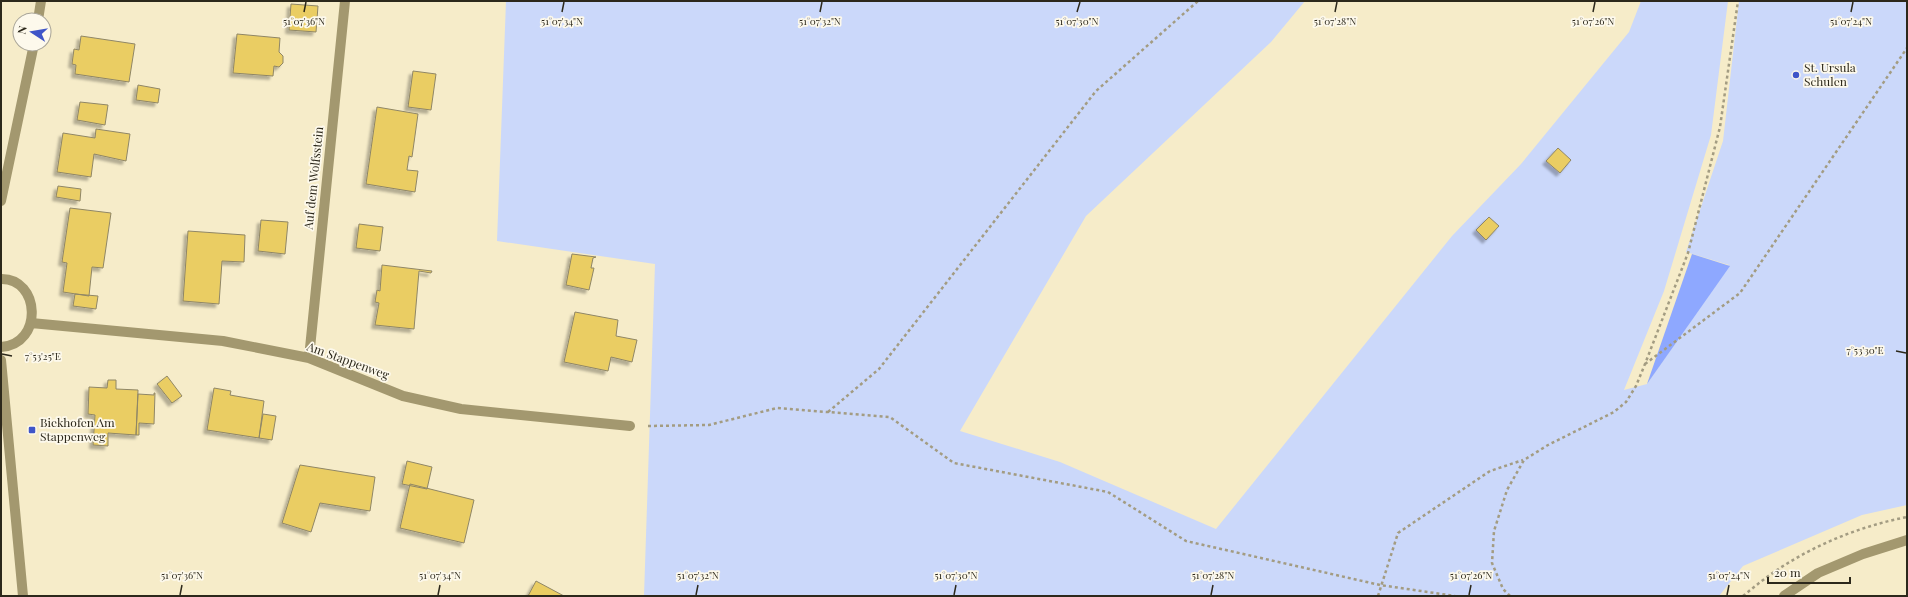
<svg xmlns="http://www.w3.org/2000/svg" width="1908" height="597" font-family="'Playfair Display',serif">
<defs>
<filter id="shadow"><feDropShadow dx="-3.5" dy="3.5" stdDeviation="1" flood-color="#0004"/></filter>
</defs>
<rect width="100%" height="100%" fill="#f6ecc9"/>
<!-- green -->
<path fill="#cbd8fa" d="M 506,1 L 1305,1 L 1271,42 L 1086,216 L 960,431 L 1060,462 L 1216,529 L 1452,236 L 1521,164 L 1629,32 L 1641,1 L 1728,1 L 1711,135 L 1664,291 L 1624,390 L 1647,384 L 1729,265 L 1686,252 L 1723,141 L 1739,1 L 1907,1 L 1907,505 L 1862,515 L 1743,566 L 1719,596 L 644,596 L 655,264 L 497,241 Z"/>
<!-- forest -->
<path fill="#8ea8ff" d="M 1692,254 L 1730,266 L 1647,384 Z"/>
<!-- building -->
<path fill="#eacd63" stroke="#8f8666" filter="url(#shadow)" d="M 291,4 L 318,6 L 316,32 L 289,30 Z
M 237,34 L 280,38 L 279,52 L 283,56 L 283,63 L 279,67 L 274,66 L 273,76 L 233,73 Z
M 81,36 L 135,44 L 129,82 L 75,74 L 76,65 L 72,64 L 74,49 L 79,50 Z
M 413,71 L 436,74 L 431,110 L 408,107 Z
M 138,85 L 160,89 L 158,103 L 136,100 Z
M 80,102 L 108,105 L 105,125 L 77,120 Z
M 377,107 L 418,114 L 412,157 L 409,156 L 407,170 L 418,171 L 415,192 L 366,184 Z
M 96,129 L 130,134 L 126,161 L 94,154 L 91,177 L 57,172 L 63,133 L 95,138 Z
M 1558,148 L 1571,160 L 1560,173 L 1546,161 Z
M 58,186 L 81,189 L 80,201 L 56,197 Z
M 70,208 L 111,213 L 103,268 L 92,267 L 89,296 L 63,292 L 67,263 L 62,262 Z
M 1489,217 L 1499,226 L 1486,240 L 1476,230 Z
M 261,220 L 288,222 L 285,254 L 258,251 Z
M 359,224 L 383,227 L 380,251 L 356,248 Z
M 188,231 L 245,235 L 244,262 L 222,261 L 219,304 L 183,301 Z
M 572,254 L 596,257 L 593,258 L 591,268 L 594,268 L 589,290 L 566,285 Z
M 382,265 L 432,271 L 431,273 L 419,271 L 414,329 L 375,325 L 379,303 L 375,302 L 377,290 L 380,291 Z
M 75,294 L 98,296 L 96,309 L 73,306 Z
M 575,312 L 618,320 L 616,336 L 637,340 L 632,362 L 611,357 L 608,371 L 564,362 Z
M 167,376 L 182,396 L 172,403 L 157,384 Z
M 108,380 L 116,380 L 116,389 L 138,390 L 136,435 L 108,433 L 108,446 L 93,445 L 95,415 L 88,414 L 89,387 L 107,388 Z
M 214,388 L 231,391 L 230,395 L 264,401 L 259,438 L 207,430 Z
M 154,393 L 155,393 L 154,424 L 139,423 L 139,435 L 136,435 L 138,394 L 154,395 Z
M 263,414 L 276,416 L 272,440 L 259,438 Z
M 407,461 L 432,467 L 427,489 L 402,484 Z
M 300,465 L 375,477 L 370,511 L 320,503 L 311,532 L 282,523 Z
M 410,484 L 474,500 L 464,543 L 400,528 Z
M 536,581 L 564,596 L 528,596 Z"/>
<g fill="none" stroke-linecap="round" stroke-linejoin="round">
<!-- path -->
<path stroke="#a39c82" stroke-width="2.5" stroke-dasharray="3 3" stroke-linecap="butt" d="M 1645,364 L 1740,293 L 1907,48
M 828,412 L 879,369 L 1096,91 L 1198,1
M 648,426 L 709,425 L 777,408 L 890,417 L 954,463 L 1108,492 L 1186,541 L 1380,585 L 1455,596
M 1378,596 L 1398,533 L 1490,471 L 1523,460
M 1510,596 L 1503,589 L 1492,563 L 1494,531 L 1507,490 L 1524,460 L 1548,445 L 1614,412 L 1626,402 L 1636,386 L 1645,364 L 1688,253 L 1720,127 L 1738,1
M 1743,596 C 1754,587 1765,578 1777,570 C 1816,544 1861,526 1907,517"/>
<!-- street -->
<path stroke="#a3986f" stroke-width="10" d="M 38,20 L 41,1
M 1,201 L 34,44
M 1,279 C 40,278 44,344 1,347
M 31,323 L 223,341 L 309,358 L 403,396 L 461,409 L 630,426
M 309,358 L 345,1
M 1,360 L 23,596
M 1784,596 L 1818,573 L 1863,554 L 1907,540"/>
</g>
<!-- ticks -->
<path fill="none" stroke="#2c281b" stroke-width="1.5" d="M 304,12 L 306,2M 562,12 L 564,2M 820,12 L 822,2M 1077,12 L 1080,2M 1335,12 L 1337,2M 1593,12 L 1595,2M 1851,12 L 1853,2M 1896,351 L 1906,353M 2,354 L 12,356M 180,595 L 182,585M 438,595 L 440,585M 696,595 L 698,585M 954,595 L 956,585M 1211,595 L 1213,585M 1469,595 L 1471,585M 1727,595 L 1729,585"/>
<!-- markers -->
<g fill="#3f55c8" stroke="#fdf9ec" stroke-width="1.5">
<circle cx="1796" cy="75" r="4"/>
<rect x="28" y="426" width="8" height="8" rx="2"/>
</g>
<g text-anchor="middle" stroke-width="3.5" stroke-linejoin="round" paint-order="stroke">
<!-- poi labels -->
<g font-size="12" fill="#2c281b" stroke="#fdf9ec" text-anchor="start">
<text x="1804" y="72">St. Ursula<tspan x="1804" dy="14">Schulen</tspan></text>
<text x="40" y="427">Biekhofen Am<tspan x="40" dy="14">Stappenweg</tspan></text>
</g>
<!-- street labels -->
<g font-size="12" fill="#2c281b" stroke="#fdf9ec">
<text transform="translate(314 178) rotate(-84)" y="4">Auf dem Wolfsstein</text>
<text transform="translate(348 361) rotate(20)" y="4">Am Stappenweg</text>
</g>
</g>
<g font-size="10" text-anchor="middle" fill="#2c281b" stroke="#fdf9ec" stroke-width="3.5" stroke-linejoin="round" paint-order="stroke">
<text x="304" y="25">51°07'36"N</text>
<text x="562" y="25">51°07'34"N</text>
<text x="820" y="25">51°07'32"N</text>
<text x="1077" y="25">51°07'30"N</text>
<text x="1335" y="25">51°07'28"N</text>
<text x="1593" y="25">51°07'26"N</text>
<text x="1851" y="25">51°07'24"N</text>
<text x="1865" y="354">7°53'30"E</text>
<text x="43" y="360">7°53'25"E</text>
<text x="182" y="579">51°07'36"N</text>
<text x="440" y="579">51°07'34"N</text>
<text x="698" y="579">51°07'32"N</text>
<text x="956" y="579">51°07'30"N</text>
<text x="1213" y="579">51°07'28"N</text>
<text x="1471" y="579">51°07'26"N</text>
<text x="1729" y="579">51°07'24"N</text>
</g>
<!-- border -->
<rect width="1908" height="597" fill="none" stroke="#2c281b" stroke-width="4"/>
<!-- north arrow -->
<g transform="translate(32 32) rotate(282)"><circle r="19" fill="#fdf9ec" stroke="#a9a598"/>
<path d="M0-3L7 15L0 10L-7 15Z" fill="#3f55c8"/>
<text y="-6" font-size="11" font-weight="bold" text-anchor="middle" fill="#2c281b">N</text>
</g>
<!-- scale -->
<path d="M1768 577v6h82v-6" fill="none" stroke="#2c281b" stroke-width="2"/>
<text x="1774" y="577" font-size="12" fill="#2c281b" stroke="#fdf9ec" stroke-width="3" paint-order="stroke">20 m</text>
</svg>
